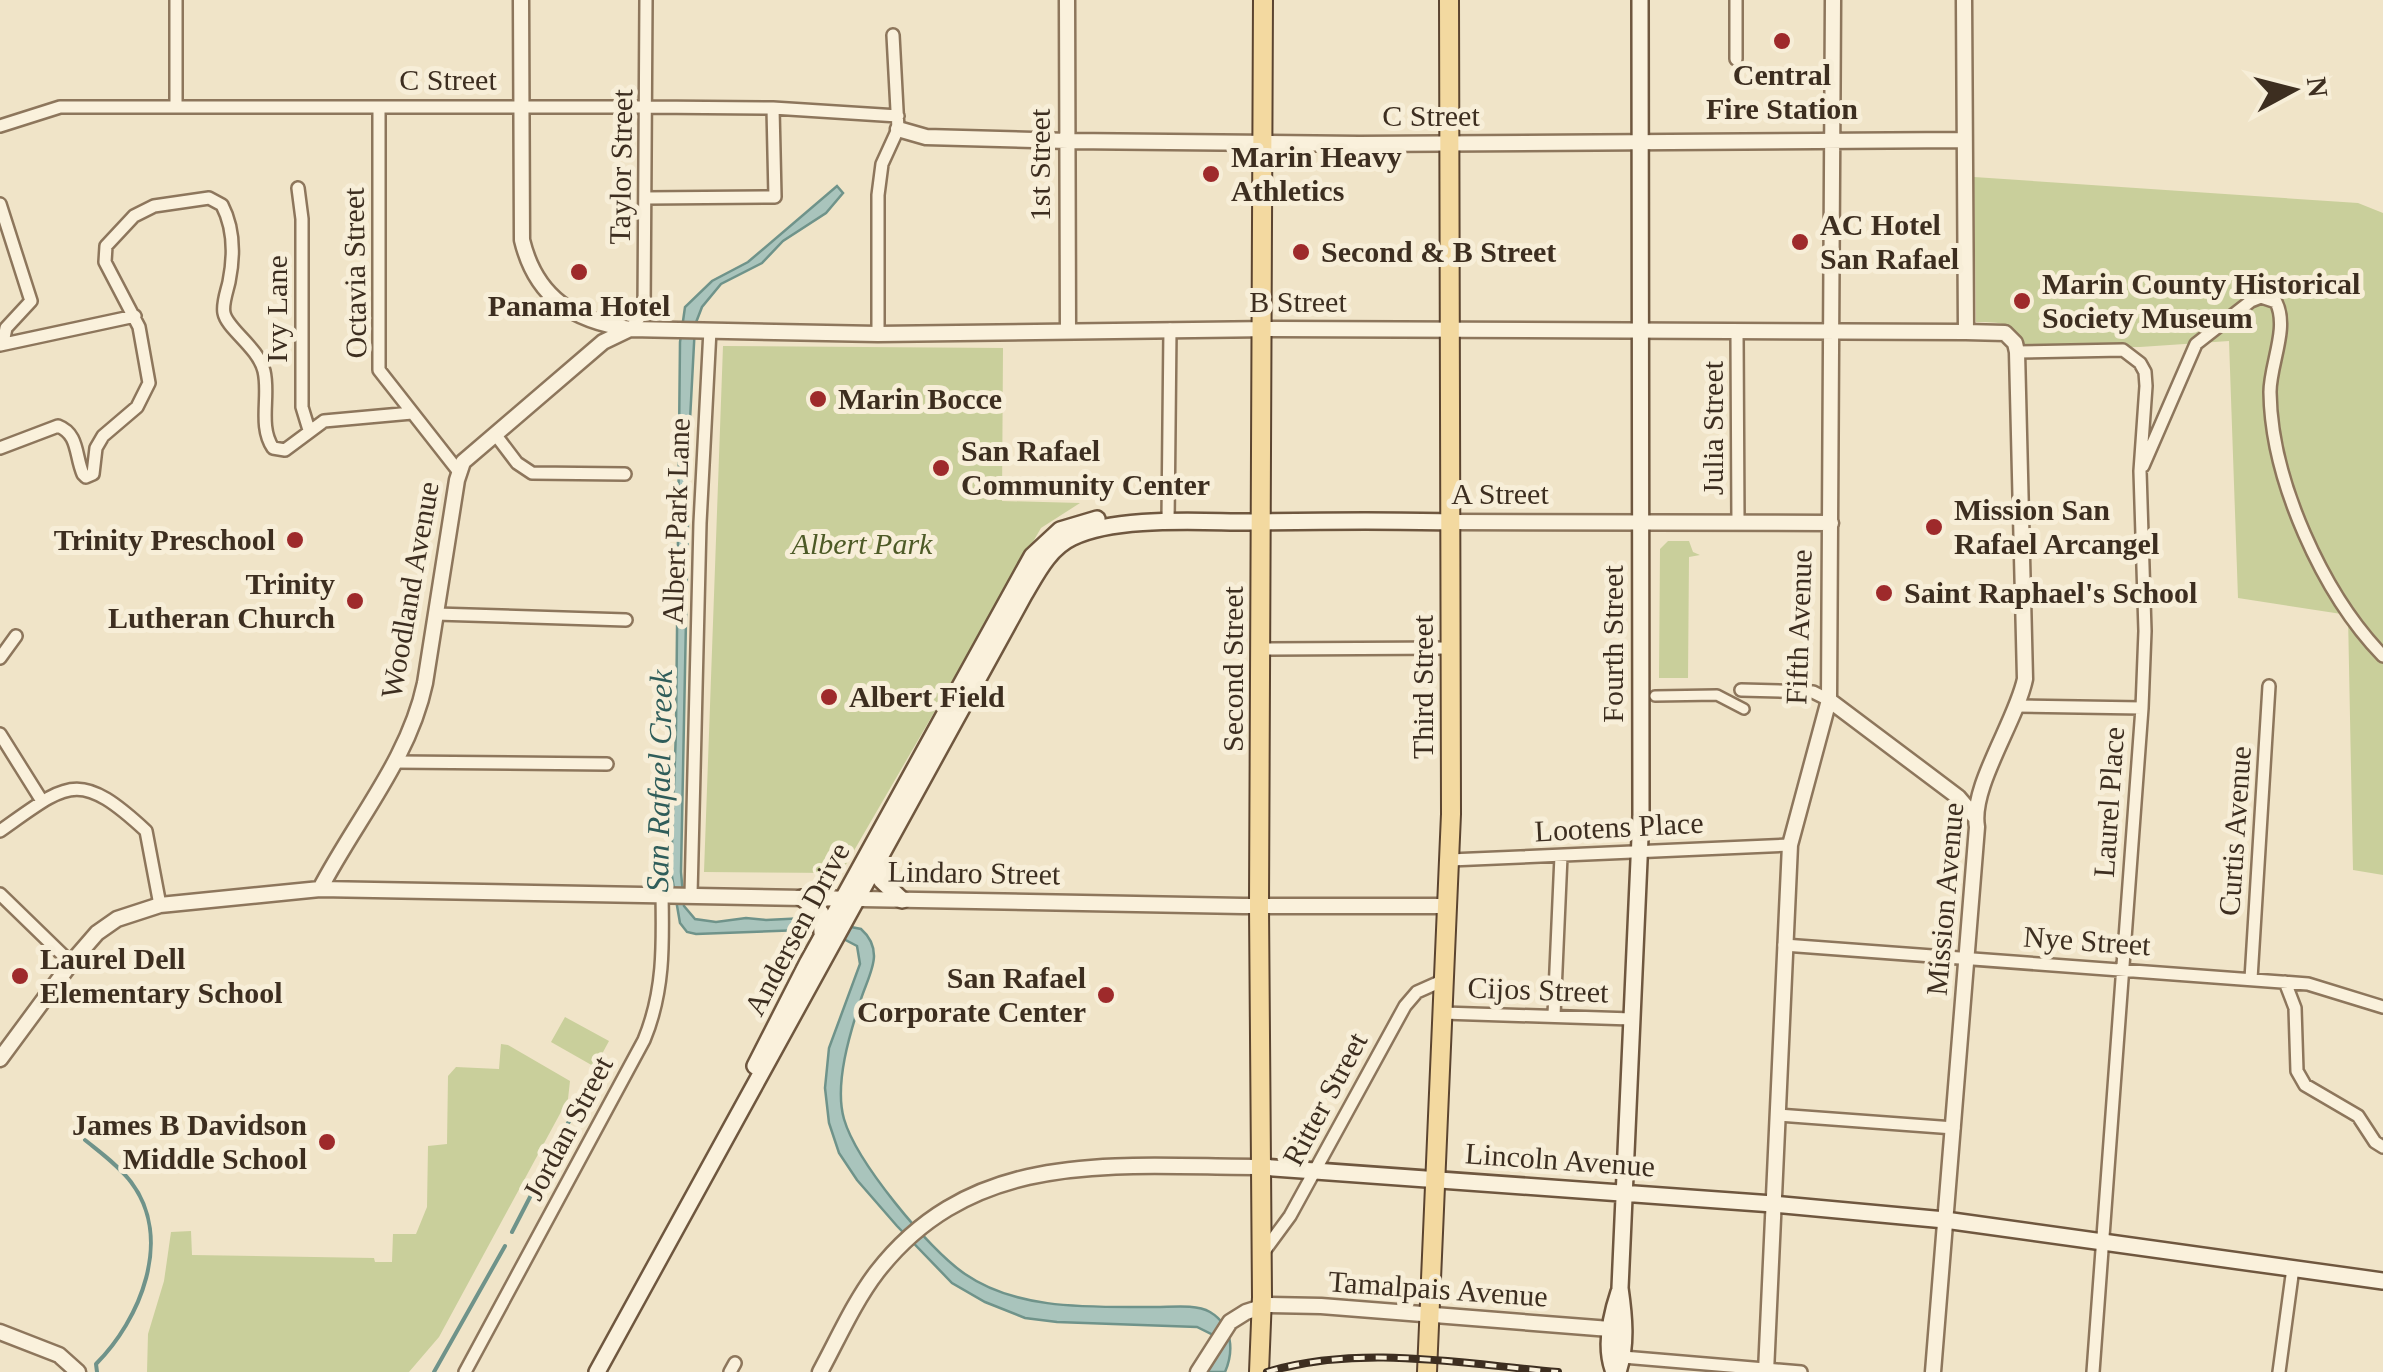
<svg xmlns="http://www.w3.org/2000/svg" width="2383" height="1372" font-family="'Times New Roman',serif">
<rect width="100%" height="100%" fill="#f0e4c8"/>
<!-- green -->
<path fill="#c9cf9b" d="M 1974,177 L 2358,203 L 2383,213 L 2383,875 L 2353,870 L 2348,615 L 2238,598 L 2229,341 L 2140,347 L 2024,348 C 2018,322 1999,322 1976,322 Z
M 723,346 L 1003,348 L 1002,501 L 1080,503 L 1041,528 L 841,873 L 704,872 Z
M 1668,541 L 1689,541 L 1693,552 L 1700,555 L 1689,557 L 1688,678 L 1659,678 L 1660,549 Z
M 565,1017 L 609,1041 L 595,1067 L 551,1042 Z
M 501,1044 L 508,1045 L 570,1081 L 568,1099 L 439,1337 L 409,1372 L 147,1372 L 148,1334 L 164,1281 L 171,1232 L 191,1231 L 192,1255 L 374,1258 L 375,1262 L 392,1262 L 393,1234 L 416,1234 L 427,1207 L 428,1146 L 447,1144 L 448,1076 L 456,1067 L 499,1069 Z"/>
<!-- water -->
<path fill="#a9c4bc" stroke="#6f938a" stroke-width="2.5" d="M 837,186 L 843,193 L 826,213 L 783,241 L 762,263 L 721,284 L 702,307 L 695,325 L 690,420 L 681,872 L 684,906 L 695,919 L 716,922 L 746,918 L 766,920 L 806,918 L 861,929 C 869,936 874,945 874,956 C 874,969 865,986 861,999 C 850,1033 834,1084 844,1119 C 856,1161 928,1249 965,1274 C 1017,1310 1089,1307 1150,1307 C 1167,1308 1194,1303 1210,1312 C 1233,1326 1234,1351 1225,1372 L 1205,1372 L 1218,1349 L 1213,1335 L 1197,1327 L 1057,1322 L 1025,1318 L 985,1302 L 952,1283 L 897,1226 L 857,1180 L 839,1153 L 829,1123 L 825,1088 L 829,1048 L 860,964 L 857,946 L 830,932 L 802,930 L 696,934 L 687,932 L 680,923 L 671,871 L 676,730 L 680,342 L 685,307 L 712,281 L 748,262 Z"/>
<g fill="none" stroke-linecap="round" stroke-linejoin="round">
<!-- stream -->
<path stroke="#6f938a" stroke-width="4" d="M 85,1140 C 101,1153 119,1166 131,1182 C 174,1239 140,1320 96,1364 L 97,1372
M 512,1232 L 581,1098
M 434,1372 L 505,1246"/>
<defs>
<path id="pedestrian" d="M 1655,696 L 1717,695 L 1744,709"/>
<path id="minor" d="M 1736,0 L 1736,59
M 176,105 L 176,0
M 379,107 L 379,370 L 459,472
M 0,126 L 60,107 L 647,107 L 773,108 L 898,116
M 298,188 L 302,219 L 302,407 L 309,430
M 646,198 L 775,197 L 773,108
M 0,204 L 31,301 L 6,328 L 3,343 L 0,341
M 630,329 L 644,312 L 646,0
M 1737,333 L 1738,523
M 878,334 L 878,195 L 882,164 L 898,129 L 893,35
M 0,345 L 135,316
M 2017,352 L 2123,350 L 2140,363 L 2145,372 L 2146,386 L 2140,471 L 2145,631 L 2142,708 L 2093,1372
M 495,434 L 517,463 L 532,473 L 625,474
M 0,448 L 58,426 C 79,434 75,456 83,474 L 86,477 L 93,474 L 96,448 L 103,436 L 137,407 L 149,383 L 139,327 L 105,262 L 106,246 L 134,216 L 154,206 L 209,198 L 222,205 C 234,228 234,257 229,282 C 227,291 222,304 224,313 C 227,329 258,347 264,371 C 270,396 258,426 273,448 L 285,450 L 324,421 L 412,413
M 2143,466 L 2196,344 L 2251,301 L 2261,297 L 2276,302 C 2289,328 2270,364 2270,392 C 2271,480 2323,594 2383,656
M 1168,522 L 1170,329
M 436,614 L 626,620
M 1261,649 L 1449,648
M 0,658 L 16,636
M 1741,690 L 1813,692 L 1829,700
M 2017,706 L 2142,708
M 0,734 L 42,801
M 395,762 L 607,764
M 0,831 C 68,783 78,768 146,831 L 160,905
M 1450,860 L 1790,845
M 0,894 L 71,963
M 691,895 L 700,523 L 710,330
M 1784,945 L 2308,984 L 2383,1007
M 2251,979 L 2269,686
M 2285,982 L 2295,1008 L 2297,1071 L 2305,1085 L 2358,1116 L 2375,1142 L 2383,1147
M 1443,1013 L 1632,1019
M 1554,1015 L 1561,856
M 1777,1115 L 1954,1128
M 1262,1254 L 1290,1216 L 1405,1006 L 1417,992 L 1444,980
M 1623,1357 L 1801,1372
M 465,1372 L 644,1040 C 664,992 663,945 662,894
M 730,1372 L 735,1363
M 2279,1372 L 2293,1268"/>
<path id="tertiary" d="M 521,0 L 522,240 C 536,298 574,321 630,329 L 878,334 L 1274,329 L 1966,332
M 1067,0 L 1068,330
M 898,129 L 926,137 L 1068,141 L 1359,144 L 1964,140
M 1449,522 L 1831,523
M 1829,700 L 1958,797 L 1975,817
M 320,889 C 356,820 409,759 425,683 L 457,480 L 463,462 L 603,342 L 628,330
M 0,1059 L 71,963 L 97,933 L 117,919 L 160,905 L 320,889 L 1243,906 L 1447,906
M 0,1332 L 59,1355 L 78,1372
M 820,1372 C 838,1339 854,1302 877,1272 C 975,1146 1119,1167 1261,1167
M 1198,1372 L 1230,1322 L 1246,1312 L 1268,1305 L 1321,1306 L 1610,1329
M 1766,1372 L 1790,845 L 1829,700 L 1833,0
M 1933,1372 L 1977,827 C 1970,787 2016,722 2025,679 L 2017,352 L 2015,343 L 2005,333 L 1966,332 L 1964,0"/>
<path id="secondary" d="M 880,863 L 881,880 L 902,900
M 802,898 L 821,913 L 822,933
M 755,1066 L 808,962 L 1032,556 L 1060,530 L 1097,519
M 1261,1167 L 1773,1204 L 1945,1220 L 2383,1281
M 597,1372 L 1024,595 C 1037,573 1049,548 1073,537 C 1116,516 1200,522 1249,522 C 1315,521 1382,520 1449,522
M 1614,1372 C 1604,1347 1611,1316 1619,1292
M 1618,1372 C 1627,1345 1624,1316 1620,1288 L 1641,815 L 1640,0"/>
<path id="primary" d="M 1259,1372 L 1262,1297 L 1259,906 L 1263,0
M 1427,1372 L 1451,814 L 1449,0"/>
</defs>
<!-- pedestrian casing -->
<use href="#pedestrian" stroke="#8d765c" stroke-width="14"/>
<!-- minor casing -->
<use href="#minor" stroke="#8d765c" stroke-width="16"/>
<!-- tertiary casing -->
<use href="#tertiary" stroke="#8d765c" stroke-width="19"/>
<!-- secondary casing -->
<use href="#secondary" stroke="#6f573f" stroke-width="20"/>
<!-- primary casing -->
<use href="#primary" stroke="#5b4430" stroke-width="22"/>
<!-- pedestrian -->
<use href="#pedestrian" stroke="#faf1dc" stroke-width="9"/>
<!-- minor -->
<use href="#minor" stroke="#faf1dc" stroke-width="11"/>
<!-- tertiary -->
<use href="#tertiary" stroke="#faf1dc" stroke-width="14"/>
<!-- secondary -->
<use href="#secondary" stroke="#faf1dc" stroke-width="15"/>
<!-- primary -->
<use href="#primary" stroke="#f3d9a0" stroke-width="18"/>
<defs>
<path id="rail" d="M 1267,1372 C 1361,1344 1462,1364 1558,1372"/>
</defs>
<!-- rail casing -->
<use href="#rail" stroke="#3d2e20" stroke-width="8"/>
<!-- rail -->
<use href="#rail" stroke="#f7eed8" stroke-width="4" stroke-dasharray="11" stroke-linecap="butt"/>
</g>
<!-- markers -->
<g fill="#9e2a2b" stroke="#f7eed8" stroke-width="4">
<circle cx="1782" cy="41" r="10"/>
<circle cx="1211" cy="174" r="10"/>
<circle cx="1800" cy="242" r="10"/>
<circle cx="1301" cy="252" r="10"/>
<circle cx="579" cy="272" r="10"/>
<circle cx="2022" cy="301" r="10"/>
<circle cx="818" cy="399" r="10"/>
<circle cx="941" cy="468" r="10"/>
<circle cx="1934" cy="527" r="10"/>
<circle cx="295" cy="540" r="10"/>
<circle cx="1884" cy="593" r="10"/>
<circle cx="355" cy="601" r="10"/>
<circle cx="829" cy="697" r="10"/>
<circle cx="20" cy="976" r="10"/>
<circle cx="1106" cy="995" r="10"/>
<circle cx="327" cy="1142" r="10"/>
</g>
<g text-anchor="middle" stroke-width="10" stroke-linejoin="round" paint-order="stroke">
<!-- poi labels -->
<g font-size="30" font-weight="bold" fill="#3d2e20" stroke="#f7eed8" text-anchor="start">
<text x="1782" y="85" text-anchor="middle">Central<tspan x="1782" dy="34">Fire Station</tspan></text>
<text x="1231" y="167">Marin Heavy<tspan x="1231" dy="34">Athletics</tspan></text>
<text x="1820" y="235">AC Hotel<tspan x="1820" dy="34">San Rafael</tspan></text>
<text x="1321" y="262">Second &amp; B Street</text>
<text x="2042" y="294">Marin County Historical<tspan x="2042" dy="34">Society Museum</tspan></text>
<text x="579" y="316" text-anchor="middle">Panama Hotel</text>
<text x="838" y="409">Marin Bocce</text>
<text x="961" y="461">San Rafael<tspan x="961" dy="34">Community Center</tspan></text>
<text x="1954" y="520">Mission San<tspan x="1954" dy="34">Rafael Arcangel</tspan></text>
<text x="275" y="550" text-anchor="end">Trinity Preschool</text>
<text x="335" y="594" text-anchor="end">Trinity<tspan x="335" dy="34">Lutheran Church</tspan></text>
<text x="1904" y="603">Saint Raphael's School</text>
<text x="849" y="707">Albert Field</text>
<text x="40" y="969">Laurel Dell<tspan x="40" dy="34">Elementary School</tspan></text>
<text x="1086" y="988" text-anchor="end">San Rafael<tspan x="1086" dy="34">Corporate Center</tspan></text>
<text x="307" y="1135" text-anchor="end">James B Davidson<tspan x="307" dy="34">Middle School</tspan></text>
</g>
<!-- street labels -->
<g font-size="30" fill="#3d2e20" stroke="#f7eed8">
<text x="448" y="90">C Street</text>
<text x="1431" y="126">C Street</text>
<text transform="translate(1040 165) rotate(-90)" y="10">1st Street</text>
<text transform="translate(621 167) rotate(-89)" y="10">Taylor Street</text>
<text transform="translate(355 273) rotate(-91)" y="10">Octavia Street</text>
<text x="1298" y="312">B Street</text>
<text transform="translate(277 309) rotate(-90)" y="10">Ivy Lane</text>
<text transform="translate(1713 428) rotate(-90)" y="10">Julia Street</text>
<text x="1500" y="504">A Street</text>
<text transform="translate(676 521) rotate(-88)" y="10">Albert Park Lane</text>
<text transform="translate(410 590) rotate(-80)" y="10">Woodland Avenue</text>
<text transform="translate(1799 627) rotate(-88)" y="10">Fifth Avenue</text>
<text transform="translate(1613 644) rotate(-90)" y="10">Fourth Street</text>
<text transform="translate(1233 669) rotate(-90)" y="10">Second Street</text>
<text transform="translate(1423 687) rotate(-90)" y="10">Third Street</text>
<text transform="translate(2109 802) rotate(-86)" y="10">Laurel Place</text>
<text transform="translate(1619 827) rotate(-3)" y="10">Lootens Place</text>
<text transform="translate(2235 831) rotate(-86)" y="10">Curtis Avenue</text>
<text transform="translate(974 873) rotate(1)" y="10">Lindaro Street</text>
<text transform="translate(1945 899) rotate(-85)" y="10">Mission Avenue</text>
<text transform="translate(797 929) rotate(-62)" y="10">Andersen Drive</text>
<text transform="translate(2087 941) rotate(4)" y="10">Nye Street</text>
<text transform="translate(1538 990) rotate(2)" y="10">Cijos Street</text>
<text transform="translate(1325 1099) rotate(-62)" y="10">Ritter Street</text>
<text transform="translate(568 1128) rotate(-62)" y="10">Jordan Street</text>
<text transform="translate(1560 1160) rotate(4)" y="10">Lincoln Avenue</text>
<text transform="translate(1438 1289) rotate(4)" y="10">Tamalpais Avenue</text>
</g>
<!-- park labels -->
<g font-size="30" font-style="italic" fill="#4d5a26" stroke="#f7eed8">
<text x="862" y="554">Albert Park</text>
</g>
<!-- water labels -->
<g font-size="32" font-style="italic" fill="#2f5d5a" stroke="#f7eed8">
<text transform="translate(659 781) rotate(-89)" y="11">San Rafael Creek</text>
</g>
</g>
<!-- north arrow -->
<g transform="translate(2293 90) rotate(83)" stroke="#f7eed8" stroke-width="8" paint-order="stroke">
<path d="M0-8L18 38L0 25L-18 38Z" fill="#3d2e20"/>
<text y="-15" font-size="28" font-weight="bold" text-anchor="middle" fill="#3d2e20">N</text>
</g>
</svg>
